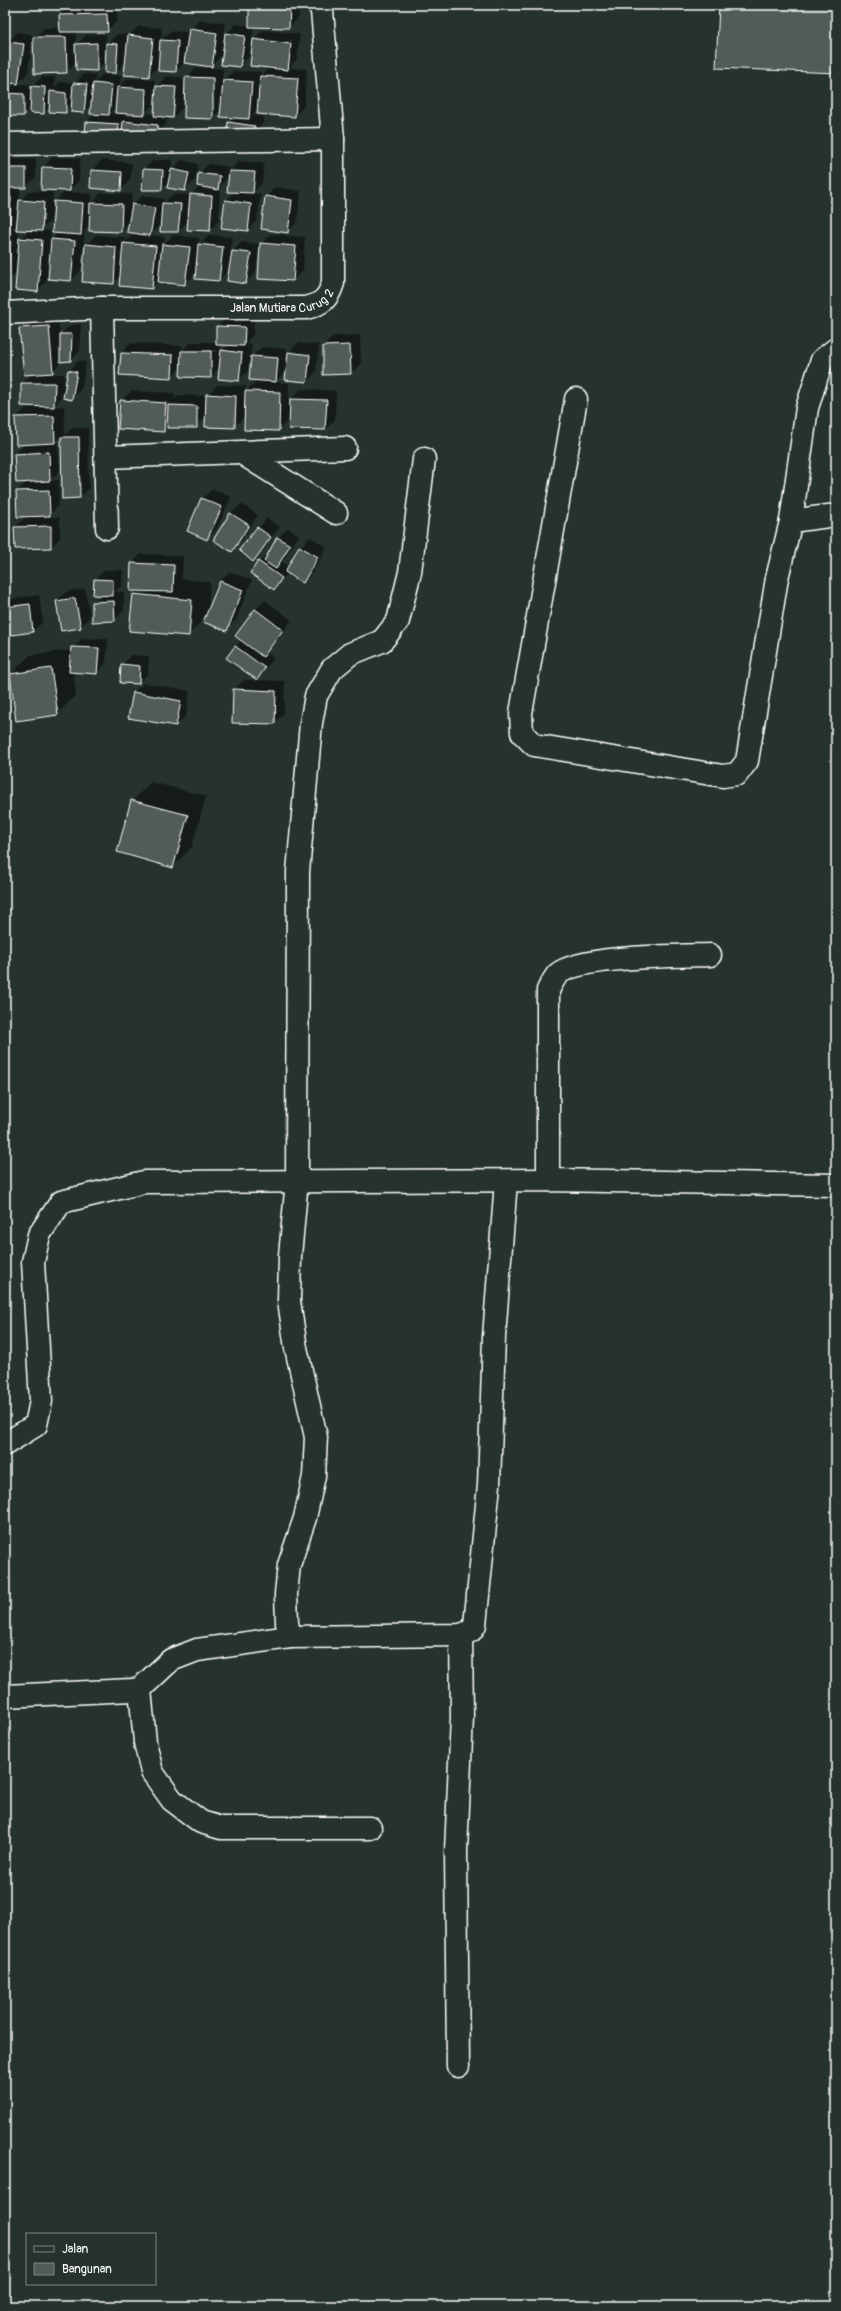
<svg xmlns="http://www.w3.org/2000/svg" width="841" height="2311" font-family="Pangolin,sans-serif">
<rect width="100%" height="100%" fill="#26332d"/>
<filter id="ink" filterUnits="userSpaceOnUse"><feTurbulence type="fractalNoise" baseFrequency=".025" numOctaves="2"/><feDisplacementMap in="SourceGraphic" scale="8" xChannelSelector="R" yChannelSelector="G"/><feConvolveMatrix kernelMatrix="1 2 1 2 8 2 1 2 1" color-interpolation-filters="sRGB"/></filter>
<g filter="url(#ink)">
<!-- shadow -->
<path fill="#0007" fill-rule="evenodd" d="M 117,5 L 117,21 L 107,31 L 76,31 L 76,45 L 86,35 L 106,34 L 107,44 L 117,34 L 127,34 L 126,49 L 128,49 L 129,35 L 139,26 L 162,28 L 161,40 L 171,31 L 187,32 L 188,39 L 190,30 L 199,20 L 226,23 L 224,36 L 236,24 L 250,26 L 251,5 L 299,5 L 299,17 L 289,27 L 254,26 L 252,41 L 263,30 L 300,34 L 297,59 L 289,68 L 307,69 L 304,106 L 295,116 L 259,108 L 252,115 L 264,117 L 263,123 L 253,133 L 228,129 L 229,122 L 234,117 L 222,108 L 212,118 L 186,88 L 184,88 L 183,107 L 173,117 L 167,116 L 166,124 L 157,134 L 124,128 L 117,134 L 87,122 L 96,113 L 92,104 L 84,112 L 72,105 L 65,112 L 50,107 L 44,113 L 31,107 L 23,115 L 5,115 L 5,29 L 8,29 L 7,43 L 18,32 L 33,35 L 28,73 L 17,84 L 34,84 L 42,77 L 55,77 L 54,88 L 60,82 L 75,83 L 84,74 L 96,75 L 95,82 L 103,74 L 121,76 L 120,85 L 128,78 L 155,80 L 154,99 L 156,99 L 157,86 L 167,76 L 186,78 L 196,68 L 223,68 L 222,82 L 234,71 L 261,72 L 261,76 L 270,67 L 251,44 L 249,56 L 240,66 L 223,54 L 211,66 L 185,62 L 176,71 L 159,65 L 148,76 L 127,61 L 116,72 L 107,60 L 97,70 L 77,69 L 76,63 L 67,72 L 34,38 L 44,28 L 61,28 L 60,15 L 70,6 ZM 290,39 L 292,39 L 290,60 L 288,60 ZM 7,82 L 16,83 L 7,92 ZM 156,102 L 155,114 L 145,113 ZM 117,106 L 116,114 L 109,113 ZM 128,113 L 133,113 L 128,118 Z
M 53,157 L 80,158 L 79,180 L 68,192 L 92,194 L 92,203 L 101,193 L 132,194 L 131,206 L 143,195 L 164,199 L 164,203 L 173,194 L 191,195 L 200,186 L 199,173 L 209,164 L 229,167 L 228,173 L 239,161 L 264,163 L 262,183 L 252,193 L 261,194 L 257,220 L 248,230 L 225,201 L 235,191 L 228,173 L 227,179 L 220,186 L 219,220 L 210,230 L 189,220 L 178,231 L 162,224 L 150,235 L 165,237 L 164,244 L 173,235 L 199,238 L 198,246 L 209,235 L 232,237 L 230,260 L 231,261 L 233,251 L 242,242 L 261,244 L 271,234 L 305,237 L 303,271 L 293,280 L 260,248 L 255,273 L 246,282 L 230,269 L 219,280 L 196,273 L 185,284 L 158,281 L 151,288 L 121,276 L 113,283 L 86,245 L 96,235 L 126,237 L 125,242 L 135,233 L 130,222 L 121,231 L 90,230 L 91,224 L 83,232 L 85,232 L 81,270 L 71,280 L 47,278 L 47,281 L 37,291 L 18,272 L 5,283 L 5,159 L 36,159 L 36,177 L 26,187 L 20,187 L 20,201 L 29,191 L 53,192 L 51,220 L 41,230 L 53,231 L 55,201 L 67,190 L 43,167 ZM 18,223 L 30,230 L 18,241 L 19,231 L 11,230 ZM 51,232 L 59,232 L 50,241 Z
M 102,160 L 132,163 L 130,180 L 121,190 L 92,170 Z
M 154,160 L 172,160 L 172,170 L 181,160 L 198,164 L 195,180 L 185,190 L 169,182 L 162,189 L 144,169 Z
M 275,187 L 301,191 L 297,222 L 288,232 L 266,197 Z
M 58,316 L 60,335 L 71,325 L 81,324 L 80,351 L 71,360 L 62,361 L 50,374 L 64,374 L 64,392 L 69,371 L 78,361 L 86,362 L 81,389 L 71,399 L 62,397 L 53,407 L 64,406 L 65,435 L 72,428 L 88,428 L 89,488 L 80,497 L 63,498 L 62,435 L 54,443 L 58,442 L 60,471 L 49,481 L 59,480 L 59,505 L 48,517 L 60,517 L 60,538 L 51,547 L 16,548 L 15,527 L 27,516 L 17,491 L 27,482 L 15,454 L 26,443 L 16,418 L 26,408 L 42,407 L 22,383 L 32,374 L 21,328 L 30,319 Z
M 227,317 L 254,318 L 253,335 L 246,343 L 252,344 L 248,371 L 238,380 L 220,367 L 211,377 L 181,367 L 171,377 L 121,353 L 131,343 L 183,346 L 182,351 L 191,342 L 217,342 L 217,327 ZM 221,344 L 229,345 L 221,352 ZM 189,350 L 217,350 L 216,352 L 189,352 Z
M 5,322 L 7,360 L 5,362 Z
M 360,335 L 361,364 L 351,373 L 324,346 L 333,336 Z
M 298,343 L 319,345 L 316,372 L 307,381 L 287,370 L 275,382 L 289,383 L 289,409 L 290,409 L 291,399 L 301,389 L 336,391 L 335,420 L 325,429 L 290,428 L 290,418 L 279,430 L 245,416 L 234,427 L 206,417 L 196,427 L 168,427 L 163,431 L 121,400 L 131,391 L 175,393 L 175,399 L 178,395 L 207,396 L 217,385 L 246,386 L 245,392 L 256,381 L 261,382 L 252,356 L 262,347 L 288,349 L 287,354 Z
M 5,369 L 8,369 L 7,400 L 5,403 Z
M 5,410 L 7,410 L 8,438 L 5,442 Z
M 5,454 L 7,454 L 5,475 Z
M 212,489 L 231,497 L 217,529 L 207,539 L 202,499 Z
M 5,496 L 9,496 L 5,530 Z
M 241,504 L 258,515 L 241,541 L 231,551 L 214,540 L 231,513 Z
M 267,518 L 280,527 L 253,561 L 240,550 Z
M 288,528 L 299,535 L 282,562 L 289,567 L 300,547 L 310,537 L 327,547 L 313,572 L 303,582 L 288,573 L 274,588 L 259,562 L 269,553 L 278,538 Z
M 141,554 L 183,556 L 182,579 L 210,582 L 208,612 L 220,581 L 230,572 L 252,580 L 236,620 L 227,630 L 203,620 L 188,635 L 134,594 L 138,590 L 132,564 Z
M 105,570 L 123,570 L 122,585 L 115,592 L 124,592 L 124,610 L 115,620 L 93,603 L 101,594 L 95,579 Z
M 85,589 L 90,617 L 80,627 L 57,601 L 67,591 Z
M 39,595 L 43,622 L 33,631 L 5,635 L 5,604 L 10,599 Z
M 265,600 L 292,620 L 266,653 L 274,658 L 257,679 L 236,646 L 242,640 L 255,610 Z
M 82,638 L 108,639 L 106,663 L 97,673 L 73,672 L 76,695 L 57,714 L 11,674 L 30,655 L 72,650 Z
M 131,655 L 149,656 L 148,674 L 138,683 L 122,665 Z
M 244,680 L 285,681 L 284,713 L 274,723 L 234,689 Z
M 144,683 L 190,691 L 186,716 L 176,725 L 134,692 Z
M 151,782 L 206,796 L 192,847 L 173,867 L 132,801 Z"/>
<!-- building -->
<path fill="#515c57" stroke="#fff" d="M 719,5 L 836,5 L 836,73 L 716,68 Z
M 249,6 L 290,7 L 289,28 L 249,27 Z
M 107,14 L 108,32 L 60,32 L 59,15 Z
M 189,29 L 217,33 L 212,67 L 184,63 Z
M 225,33 L 245,36 L 240,67 L 221,65 Z
M 128,35 L 153,38 L 149,77 L 124,75 Z
M 33,37 L 66,37 L 67,73 L 34,74 Z
M 253,39 L 291,44 L 288,70 L 250,66 Z
M 160,40 L 178,41 L 176,72 L 158,71 Z
M 7,42 L 24,44 L 18,84 L 5,82 Z
M 97,43 L 97,71 L 76,70 L 75,44 Z
M 106,43 L 118,44 L 116,73 L 105,73 Z
M 260,76 L 298,78 L 295,117 L 257,114 Z
M 185,77 L 213,78 L 213,119 L 184,118 Z
M 223,80 L 252,82 L 249,119 L 220,117 Z
M 73,83 L 87,84 L 84,113 L 71,112 Z
M 93,83 L 112,85 L 109,115 L 90,114 Z
M 31,86 L 45,87 L 44,114 L 30,113 Z
M 156,86 L 176,87 L 173,118 L 154,116 Z
M 117,87 L 146,89 L 145,115 L 115,113 Z
M 50,91 L 66,93 L 66,113 L 49,112 Z
M 5,93 L 24,94 L 24,116 L 5,116 Z
M 123,121 L 158,125 L 157,135 L 122,132 Z
M 86,122 L 119,124 L 118,135 L 85,133 Z
M 228,122 L 255,126 L 253,134 L 227,130 Z
M 42,167 L 71,168 L 70,191 L 41,190 Z
M 5,168 L 26,168 L 26,188 L 5,188 Z
M 143,169 L 163,170 L 162,190 L 142,190 Z
M 171,169 L 189,173 L 185,191 L 167,188 Z
M 91,170 L 122,172 L 121,191 L 90,188 Z
M 229,171 L 255,172 L 253,193 L 227,192 Z
M 198,173 L 220,176 L 218,190 L 197,186 Z
M 190,194 L 212,196 L 210,231 L 187,230 Z
M 265,196 L 292,200 L 288,233 L 261,229 Z
M 5,197 L 11,197 L 9,233 L 5,233 Z
M 19,200 L 44,202 L 42,231 L 16,230 Z
M 225,200 L 251,204 L 248,231 L 221,228 Z
M 54,201 L 83,203 L 81,235 L 52,233 Z
M 90,203 L 122,204 L 121,232 L 89,231 Z
M 162,203 L 181,204 L 178,232 L 160,232 Z
M 132,204 L 155,208 L 150,236 L 127,232 Z
M 19,238 L 42,240 L 38,292 L 15,290 Z
M 51,239 L 75,241 L 71,281 L 48,279 Z
M 5,240 L 10,240 L 7,284 L 5,284 Z
M 123,243 L 156,246 L 152,289 L 119,286 Z
M 260,243 L 296,246 L 293,281 L 258,279 Z
M 85,244 L 116,247 L 114,284 L 82,282 Z
M 162,244 L 190,247 L 185,285 L 158,282 Z
M 198,244 L 223,247 L 219,281 L 195,279 Z
M 232,251 L 251,253 L 246,284 L 227,281 Z
M 49,326 L 53,373 L 24,375 L 19,328 Z
M 216,326 L 245,327 L 244,346 L 216,345 Z
M 60,334 L 72,334 L 71,361 L 60,362 Z
M 350,345 L 351,374 L 323,375 L 323,346 Z
M 221,350 L 242,353 L 239,381 L 218,379 Z
M 181,351 L 211,351 L 211,378 L 180,377 Z
M 288,352 L 310,355 L 307,382 L 285,380 Z
M 121,353 L 173,355 L 172,378 L 119,375 Z
M 251,356 L 278,358 L 276,382 L 249,380 Z
M 68,370 L 77,372 L 72,400 L 63,398 Z
M 21,383 L 55,383 L 54,407 L 21,406 Z
M 245,391 L 280,392 L 279,431 L 244,430 Z
M 206,394 L 236,396 L 235,428 L 205,427 Z
M 290,399 L 327,400 L 325,430 L 289,429 Z
M 120,400 L 166,403 L 164,432 L 118,429 Z
M 168,405 L 197,406 L 197,428 L 167,428 Z
M 54,416 L 55,443 L 16,445 L 15,417 Z
M 61,437 L 79,437 L 80,498 L 62,499 Z
M 49,452 L 50,481 L 16,483 L 14,454 Z
M 49,490 L 50,516 L 17,517 L 16,491 Z
M 201,498 L 222,507 L 207,540 L 187,531 Z
M 230,513 L 249,525 L 232,552 L 213,540 Z
M 51,526 L 51,548 L 15,549 L 14,527 Z
M 257,527 L 271,537 L 253,562 L 239,550 Z
M 277,537 L 290,545 L 276,569 L 264,561 Z
M 299,546 L 318,557 L 303,583 L 285,572 Z
M 258,561 L 282,578 L 274,590 L 250,573 Z
M 131,563 L 174,565 L 173,592 L 130,591 Z
M 94,579 L 113,580 L 113,596 L 93,595 Z
M 220,581 L 243,590 L 227,631 L 203,622 Z
M 133,594 L 192,600 L 189,636 L 129,631 Z
M 75,598 L 81,628 L 61,631 L 56,601 Z
M 114,601 L 115,621 L 92,622 L 92,602 Z
M 30,604 L 33,632 L 5,636 L 5,607 Z
M 255,609 L 283,630 L 263,657 L 235,636 Z
M 235,646 L 265,668 L 257,680 L 226,658 Z
M 71,647 L 99,648 L 97,674 L 69,672 Z
M 121,664 L 140,666 L 139,684 L 120,683 Z
M 51,668 L 58,715 L 16,721 L 10,674 Z
M 233,689 L 276,691 L 275,724 L 232,723 Z
M 133,692 L 181,701 L 176,726 L 128,718 Z
M 131,800 L 188,815 L 173,868 L 117,852 Z"/>
<g fill="none" stroke-linecap="round" stroke-linejoin="round">
<defs>
<g id="minor">
<path d="M 5,144 L 333,139"/>
<path d="M 102,308 L 107,528"/>
<path id="s1" d="M 5,313 L 102,308 L 306,308 C 322,304 328,299 333,283 L 333,139 L 322,11 L 319,5"/>
<path d="M 576,399 L 521,713 L 522,733 L 534,745 L 723,776 L 737,774 L 747,761 L 777,578 L 791,521 L 836,515"/>
<path d="M 243,454 L 336,513"/>
<path d="M 106,457 L 345,448"/>
<path d="M 791,521 L 807,408 L 822,360 L 836,349"/>
<path d="M 548,1180 L 548,990 C 551,985 554,978 558,974 C 579,956 680,956 710,955"/>
<path d="M 5,1444 L 36,1425 L 41,1401 L 33,1262 L 39,1235 L 61,1202 L 144,1182 L 548,1180 L 836,1185"/>
<path d="M 290,1637 L 287,1623 L 286,1594 L 289,1565 L 305,1518 L 314,1476 L 316,1437 L 296,1348 L 289,1301 L 290,1256 L 297,1180 L 298,872 L 311,723 L 316,696 L 332,669 L 350,654 L 382,641 L 398,621 L 410,572 L 424,459"/>
<path d="M 140,1689 L 145,1742 L 152,1772 L 172,1800 L 201,1822 L 221,1828 L 370,1828"/>
<path d="M 5,1696 L 132,1690 L 140,1689 L 171,1660 L 197,1650 L 290,1637 L 461,1635 L 471,1631 L 475,1625 L 489,1485 L 494,1337 L 506,1181"/>
<path d="M 458,2066 L 456,1851 L 462,1717 L 461,1635"/>
</g>
</defs>
<!-- minor casing -->
<use href="#minor" stroke="#fff" stroke-width="25"/>
<!-- minor -->
<use href="#minor" stroke="#26332d" stroke-width="22"/>
</g>
</g>
<g text-anchor="middle" stroke-width="3" stroke-linejoin="round" paint-order="stroke">
<!-- street labels -->
<g font-size="12" fill="#fff" stroke="#26332d">
<text dy="4" stroke="none"><textPath href="#s1" startOffset="279">Jalan Mutiara Curug 2</textPath></text>
</g>
</g>
<!-- margin -->
<rect width="841" height="2311" fill="none" stroke="#26332d" stroke-width="20"/>
<rect x="10" y="10" width="821" height="2291" fill="none" stroke="#fff" stroke-width="1.5" filter="url(#ink)"/>
<!-- legend -->
<rect x="26" y="2233" width="130" height="52" fill="#26332d" stroke="#7d8581"/>
<rect x="34" y="2246" width="20" height="6" fill="#26332d" stroke="#7d8581"/>
<text x="62" y="2253" font-size="12" fill="#ffffff">Jalan</text>
<rect x="34" y="2263" width="20" height="12" fill="#515c57" stroke="#7d8581"/>
<text x="62" y="2273" font-size="12" fill="#ffffff">Bangunan</text>
</svg>
